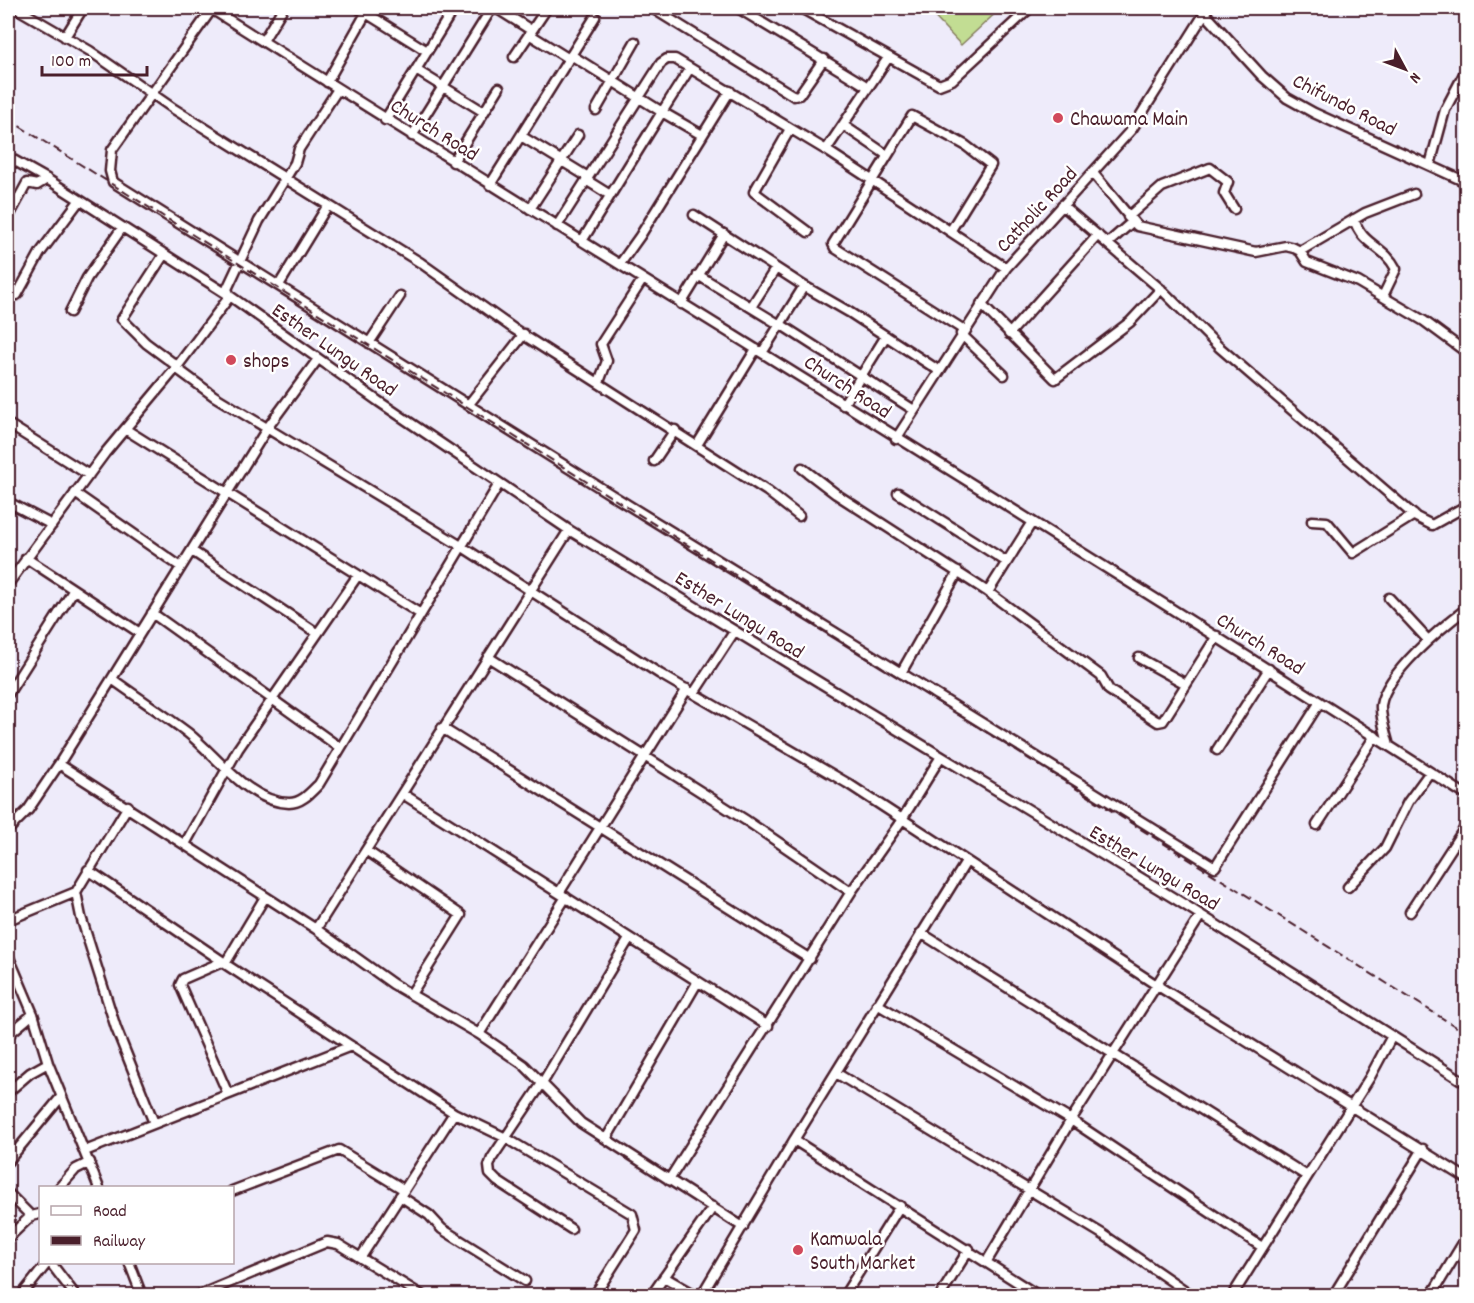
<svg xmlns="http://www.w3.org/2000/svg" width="1474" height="1303" font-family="Dekko,sans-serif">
<rect width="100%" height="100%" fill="#eeebfa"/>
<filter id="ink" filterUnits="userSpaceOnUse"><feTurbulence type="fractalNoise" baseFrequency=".0167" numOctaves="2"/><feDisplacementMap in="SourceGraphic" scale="12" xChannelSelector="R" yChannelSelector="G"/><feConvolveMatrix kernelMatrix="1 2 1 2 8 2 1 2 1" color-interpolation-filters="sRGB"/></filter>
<g filter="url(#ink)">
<!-- green -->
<path fill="#c2dd93" stroke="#867e5f" stroke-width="1.5" d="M 926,8 L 1001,8 L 961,45 Z"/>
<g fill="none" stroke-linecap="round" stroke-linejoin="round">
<defs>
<path id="minor" d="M 16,8 L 90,51 L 174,109 L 421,263 L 514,329 L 767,491 L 799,516
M 210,8 C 628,272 1050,529 1466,795
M 358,8 L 427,51
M 496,8 L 531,30
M 652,8 L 794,96 L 799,95 L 824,59
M 738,8 L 868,87
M 801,8 L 939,85 L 952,80 L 1030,8
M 1200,8 L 1262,76 L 1287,98 L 1314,113 L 1466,182
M 212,9 L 112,150 L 110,171 L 113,182 L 615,497 L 901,673 L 958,572
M 529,34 L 569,59
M 65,37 L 83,8
M 263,41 L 283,8
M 571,55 L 662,112 L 582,241
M 514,57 L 547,8
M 690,68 L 662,112 L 702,135
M 416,70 L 484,112
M 327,82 L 369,8
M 596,110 L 635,42
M 385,120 L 454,8
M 843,125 L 887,155
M 790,129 L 754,192 L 808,232
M 412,136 L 492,8
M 521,136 L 588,177
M 826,150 L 888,58
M 8,157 L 47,179 L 230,296 L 378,401 L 569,530 L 1177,900 L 1466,1083
M 453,162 L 499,88
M 1430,165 L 1445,110 L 1466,70
M 1093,173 L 1137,226 L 1256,252 L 1286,246 L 1294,248 L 1300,251 L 1307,262 L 1358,282 L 1424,321 L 1466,352
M 586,180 L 610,195
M 490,185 L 595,17
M 1062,205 L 1164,292 L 1219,347 L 1416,517 L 1432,525 L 1466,506
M 530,209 L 578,135
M 694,215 L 804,286
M 1128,217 L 1162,187 L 1210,168 L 1228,182 L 1224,193 L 1234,209
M 8,218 L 27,183 L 37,185 L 47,179
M 1354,219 C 1362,246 1384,245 1396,269 L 1383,296
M 557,226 L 661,63 L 667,59 L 675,59 L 826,150 L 1006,268
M 951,230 L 991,165 L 965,145 L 912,116 L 833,244 L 835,248 L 964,330
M 1108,243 L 1132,222
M 1300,251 L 1365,213 L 1414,194
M 163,256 L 122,319 L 146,343 L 177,366
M 620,264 L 640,236 L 730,91
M 698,275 L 780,325
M 279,285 L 328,205
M 8,296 L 17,295 L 40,253 L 79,201
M 681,304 L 724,234
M 981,304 L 1055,379 L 1130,322 L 1161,289
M 751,307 L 776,268
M 70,312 L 87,278 L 122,228
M 780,324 L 914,410
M 961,334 L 1004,375
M 1009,334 L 1098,235
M 369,343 L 400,296
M 762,353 L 804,286 L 849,312 L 938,370
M 176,368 L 214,396 L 461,546 L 660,674 L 847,783 L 1158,986 L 1466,1178
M 599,382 L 607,361 L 601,344 L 643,279
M 469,404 L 524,334
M 843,405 L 886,336
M 8,424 L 89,475
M 125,429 L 419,613
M 896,439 L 1006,268 L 1132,129 L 1208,8
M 697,445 L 756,349
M 654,461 L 675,430
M 802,468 L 836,494 L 988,592 L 1101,676 L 1109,690 L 1158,722 L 1163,721 L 1217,636
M 75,493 L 181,567
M 898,493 L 1007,562
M 8,502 L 52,525
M 1312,521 L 1327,522 L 1353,553 L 1414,515
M 192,551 L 317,633
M 26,558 L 140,633
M 8,584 L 105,453 L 176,368 L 230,296 L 227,289 L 259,221 L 295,163 L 299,149 L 338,89
M 988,592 L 1032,522
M 1389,598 L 1428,640
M 152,613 L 339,747
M 488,657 L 747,821 L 851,892
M 1139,658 L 1186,684
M 901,673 L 1215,867 L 1320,702
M 112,679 C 137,697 163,714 188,733 C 217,756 248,802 289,803 C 302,803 311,792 319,784 L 499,484
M 694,693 L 734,632
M 8,694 L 73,591
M 442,728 L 810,959
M 1389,746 C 1386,733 1380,718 1381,705 C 1386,673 1442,627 1466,609
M 1217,750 L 1269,669
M 59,764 L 316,929 L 393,984 L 479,1034 L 524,1065 L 581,1123 L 743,1227
M 403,794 L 768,1026
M 128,806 L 76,892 L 81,917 L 116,1028 L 154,1123
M 1317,825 L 1375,736
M 8,830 L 28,810 L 59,764 L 268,427 L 318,359
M 185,844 L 238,749 L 358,575
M 367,851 L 461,915 L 411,994
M 88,870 L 225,963
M 1348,887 L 1385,848 L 1408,802 L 1430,772
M 559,893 L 687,689
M 265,897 L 225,964 L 454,1113 L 504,1137 L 632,1214 L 636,1230 L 594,1296
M 1410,912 L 1466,826
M 8,920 L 76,892
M 316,929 L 569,530
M 921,933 L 1307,1176
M 8,955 L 33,1014 L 48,1063 L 99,1188
M 222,962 L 183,979 L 180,985 L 228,1094
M 877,1004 L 1071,1120 L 1262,1247
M 479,1034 L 566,897
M 8,1035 L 33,1014
M 836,1073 L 1104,1235 L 1193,1296
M 8,1092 L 30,1073 L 48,1063
M 606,1139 L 697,983
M 794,1140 L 1039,1296
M 85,1151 L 351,1046
M 8,1161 L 61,1097
M 669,1180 L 851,892 L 901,821 L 940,758
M 59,1188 L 76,1169 L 90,1162
M 232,1191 L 339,1150 L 403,1189
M 8,1193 L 31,1216
M 400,1196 L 429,1215 L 442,1229 L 525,1281
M 571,1229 L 497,1181 L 490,1174 L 489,1166 L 492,1158 L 543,1082 L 629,939
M 8,1238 L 31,1216 L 40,1214
M 361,1257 L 454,1113
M 987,1261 L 1071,1120 L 1201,915
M 50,1262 L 76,1296
M 129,1262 L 142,1296
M 664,1277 L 697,1296
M 21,1296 L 48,1262
M 197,1296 L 327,1242 L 338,1244 L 423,1296
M 651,1296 L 713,1207
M 701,1296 L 794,1140 L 966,862
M 844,1296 L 900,1206
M 940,1296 L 969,1249
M 1232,1296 L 1370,1077 L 1392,1036
M 1333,1296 L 1423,1149
M 1431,1296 L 1466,1238"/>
</defs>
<!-- minor casing -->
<use href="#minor" stroke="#4a1f2b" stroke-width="13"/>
<!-- minor -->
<use href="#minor" stroke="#fff" stroke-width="8"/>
<!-- rail -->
<path stroke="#4a1f2b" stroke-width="2" stroke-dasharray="9 4.5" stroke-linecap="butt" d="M 8,119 L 1466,1033"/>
</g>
</g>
<!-- markers -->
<g fill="#d1495b" stroke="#fff" stroke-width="2">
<circle cx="1058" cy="118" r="6"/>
<circle cx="231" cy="360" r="6"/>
<circle cx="798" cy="1250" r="6"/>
</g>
<g text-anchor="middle" stroke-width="5" stroke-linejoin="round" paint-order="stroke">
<!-- street labels -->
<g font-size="21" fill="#4a1f2b" stroke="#fff">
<text transform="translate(1345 104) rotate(27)" y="7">Chifundo Road</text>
<text transform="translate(435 129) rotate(32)" y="7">Church Road</text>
<text transform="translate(1036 209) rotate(-47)" y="7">Catholic Road</text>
<text transform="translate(335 349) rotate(35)" y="7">Esther Lungu Road</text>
<text transform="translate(848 386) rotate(33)" y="7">Church Road</text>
<text transform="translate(740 614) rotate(32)" y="7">Esther Lungu Road</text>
<text transform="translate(1261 643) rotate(32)" y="7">Church Road</text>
<text transform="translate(1155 867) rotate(31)" y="7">Esther Lungu Road</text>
</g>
<!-- poi labels -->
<g font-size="21" fill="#4a1f2b" stroke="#fff" text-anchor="start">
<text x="1070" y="125">Chawama Main</text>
<text x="243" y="367">shops</text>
<text x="810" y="1245">Kamwala<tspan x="810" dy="24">South Market</tspan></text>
</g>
</g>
<!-- margin -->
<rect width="1474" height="1303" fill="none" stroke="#fff" stroke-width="30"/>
<rect x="15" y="15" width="1444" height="1273" fill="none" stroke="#4a1f2b" stroke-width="2" filter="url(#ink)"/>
<!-- legend -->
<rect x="39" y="1186" width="195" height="78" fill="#ffffff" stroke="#b7a5aa" stroke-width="1.5"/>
<rect x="51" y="1206" width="30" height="9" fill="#ffffff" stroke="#b7a5aa" stroke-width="1.5"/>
<text x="93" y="1216" font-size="18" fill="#4a1f2b">Road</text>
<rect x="51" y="1236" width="30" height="9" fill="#4a1f2b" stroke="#b7a5aa" stroke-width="1.5"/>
<text x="93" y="1246" font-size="18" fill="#4a1f2b">Railway</text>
<!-- north arrow -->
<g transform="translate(1405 69) rotate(131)" stroke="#ffffff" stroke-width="4.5" paint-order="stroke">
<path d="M0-4.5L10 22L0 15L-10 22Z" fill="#4a1f2b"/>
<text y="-9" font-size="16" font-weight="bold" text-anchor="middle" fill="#4a1f2b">N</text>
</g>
<!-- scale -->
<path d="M42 66v9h105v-9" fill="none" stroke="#4a1f2b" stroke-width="3"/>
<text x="51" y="66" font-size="18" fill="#4a1f2b" stroke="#ffffff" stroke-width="4.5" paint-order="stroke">100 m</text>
</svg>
